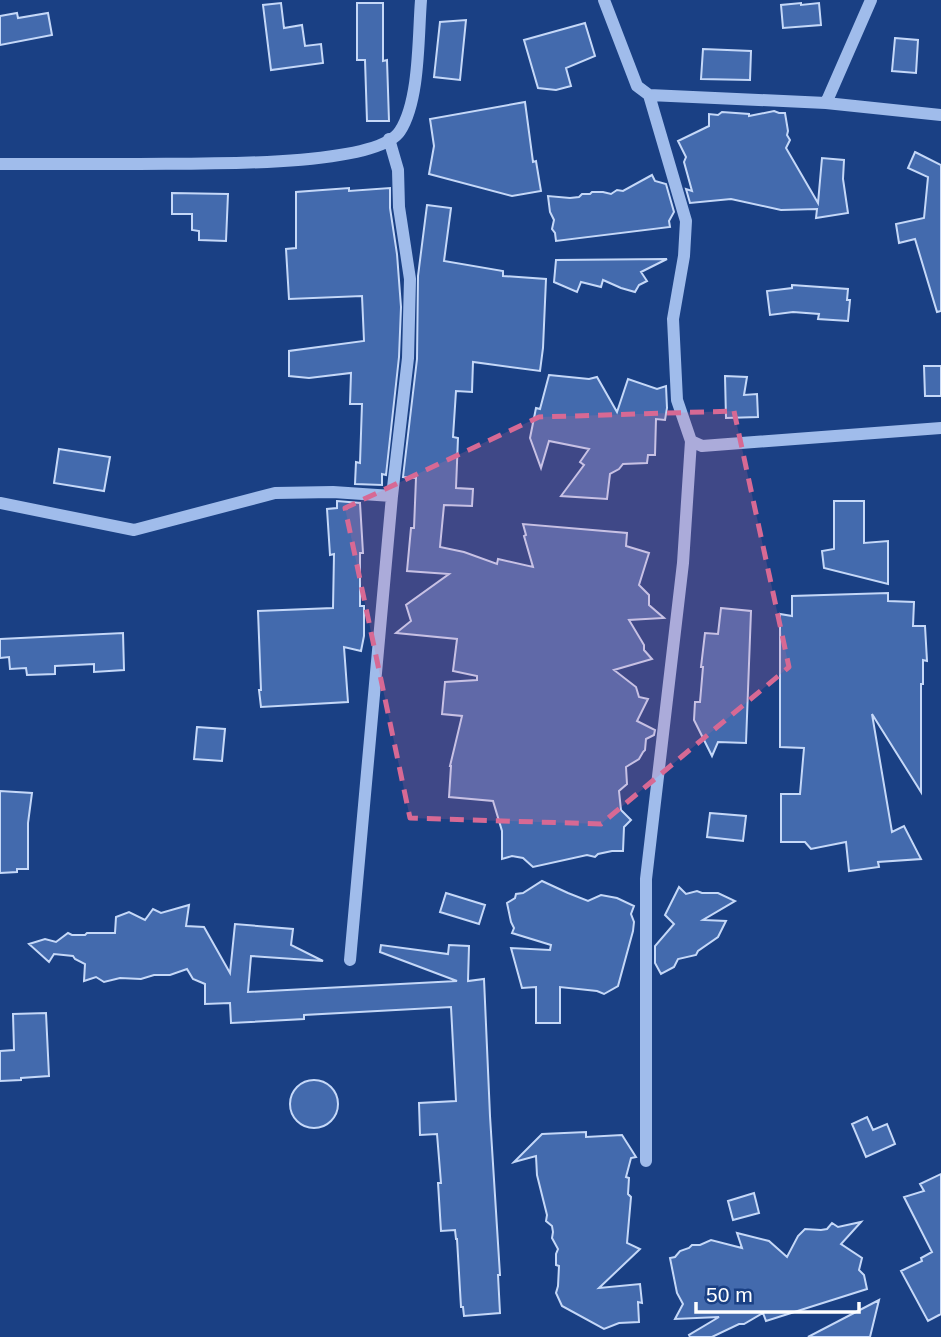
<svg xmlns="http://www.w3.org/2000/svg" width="941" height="1337" font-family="Helvetica,sans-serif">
<rect width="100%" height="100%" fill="#1a4084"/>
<!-- building -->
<path fill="#436aad" stroke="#c5d8f8" stroke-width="2" d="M 281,3 L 284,28 L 302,25 L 305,46 L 321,44 L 323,63 L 271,70 L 263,5 Z
M 357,3 L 383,3 L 383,61 L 387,60 L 389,121 L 367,121 L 365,60 L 357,60 Z
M 801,3 L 801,5 L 819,3 L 821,25 L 783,28 L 781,5 Z
M 17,13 L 18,18 L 48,13 L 52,35 L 0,45 L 0,16 Z
M 466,20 L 460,80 L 434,77 L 440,22 Z
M 585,23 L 595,56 L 566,68 L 571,86 L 556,90 L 538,88 L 524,40 Z
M 895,38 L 918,40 L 916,73 L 892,71 Z
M 703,49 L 751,51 L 750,80 L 701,79 Z
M 525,102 L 533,162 L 536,161 L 541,191 L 512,196 L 429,174 L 434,146 L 430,119 Z
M 774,111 L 779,113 L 785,113 L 788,131 L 787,135 L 790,140 L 786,148 L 818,203 L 822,158 L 844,160 L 843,179 L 848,213 L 816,218 L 817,209 L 781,210 L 731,199 L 690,203 L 686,189 L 692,191 L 684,162 L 686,157 L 678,141 L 709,126 L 709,114 L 718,115 L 722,112 L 749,114 L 749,116 Z
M 915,152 L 941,165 L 941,311 L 937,312 L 915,239 L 899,243 L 896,224 L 924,218 L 928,177 L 908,168 Z
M 652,175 L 655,181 L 666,184 L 674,212 L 669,221 L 670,227 L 556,241 L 555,233 L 552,229 L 554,220 L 550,212 L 548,196 L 570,198 L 579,197 L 582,194 L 590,194 L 592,192 L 603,192 L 611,194 L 617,190 L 623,191 Z
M 349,188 L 349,191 L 390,188 L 390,208 L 397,254 L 401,307 L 399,357 L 386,475 L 382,474 L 382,485 L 355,484 L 356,462 L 360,463 L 362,404 L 350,404 L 351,373 L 309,378 L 289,376 L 289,351 L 364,341 L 362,296 L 289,299 L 286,249 L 296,248 L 296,192 Z
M 172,193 L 228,194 L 226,241 L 199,240 L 199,231 L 192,230 L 192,214 L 172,214 Z
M 427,205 L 451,208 L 444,261 L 503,271 L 503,276 L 546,279 L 543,348 L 540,371 L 473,362 L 472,392 L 456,391 L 453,437 L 458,438 L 456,488 L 473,489 L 472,506 L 444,505 L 440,547 L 464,552 L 497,564 L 498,559 L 533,567 L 524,536 L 526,535 L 523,524 L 627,533 L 626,546 L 649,553 L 639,585 L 649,595 L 649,605 L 664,618 L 629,620 L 644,645 L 644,650 L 652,659 L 614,670 L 636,687 L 639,697 L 648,699 L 637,721 L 655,730 L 654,735 L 646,739 L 645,750 L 643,752 L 639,759 L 626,767 L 627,784 L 619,791 L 621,810 L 631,820 L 624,827 L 623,851 L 612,851 L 598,854 L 595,857 L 587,855 L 533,867 L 523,858 L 512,856 L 502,859 L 502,831 L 493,801 L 449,797 L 451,766 L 450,766 L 462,716 L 442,714 L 445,682 L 477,680 L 477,676 L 453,671 L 457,639 L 396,633 L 411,621 L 406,605 L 449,574 L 407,571 L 411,528 L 414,528 L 416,478 L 403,477 L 417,359 L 418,276 Z
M 667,259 L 641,272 L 647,281 L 639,285 L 635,292 L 621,288 L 603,280 L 601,287 L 581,282 L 577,292 L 554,282 L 556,260 Z
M 792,285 L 848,289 L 847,300 L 850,300 L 848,321 L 818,319 L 819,314 L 793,312 L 770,315 L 767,291 L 792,288 Z
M 924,366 L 941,366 L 941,396 L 925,396 Z
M 549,375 L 589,379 L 597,377 L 617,412 L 628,379 L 657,389 L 666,386 L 667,408 L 665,420 L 656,419 L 655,455 L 648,455 L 647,463 L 623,464 L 619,469 L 610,474 L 607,499 L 561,496 L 584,465 L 580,462 L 589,449 L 549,441 L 541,468 L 530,438 L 536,408 L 540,409 Z
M 725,376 L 747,377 L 744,395 L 757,394 L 758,417 L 726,418 Z
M 59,449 L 110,457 L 104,491 L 54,483 Z
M 337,501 L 360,503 L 363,553 L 360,553 L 360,606 L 364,606 L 364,636 L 361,651 L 344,647 L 348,702 L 261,707 L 259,690 L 261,690 L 258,611 L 333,608 L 334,554 L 330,555 L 327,509 L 337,508 Z
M 834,501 L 864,501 L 864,543 L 888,541 L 888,584 L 824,568 L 822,551 L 834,549 Z
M 888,593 L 888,601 L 914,602 L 913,626 L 925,626 L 927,661 L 923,660 L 923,684 L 921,684 L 921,792 L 872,714 L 892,832 L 904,826 L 921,859 L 878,862 L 879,867 L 849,871 L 846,842 L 811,849 L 805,842 L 781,842 L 781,794 L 800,794 L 804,748 L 780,747 L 780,614 L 792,616 L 792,596 Z
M 721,608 L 751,611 L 746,743 L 718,742 L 712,756 L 694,720 L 695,702 L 700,702 L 703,667 L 701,667 L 705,633 L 718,634 Z
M 123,633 L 124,670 L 94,672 L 94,664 L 55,666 L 55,674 L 27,675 L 26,668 L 10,669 L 9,657 L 0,658 L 0,639 Z
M 197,727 L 225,729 L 222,761 L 194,759 Z
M 0,791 L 32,793 L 28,823 L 28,869 L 17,869 L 17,872 L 0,873 Z
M 710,813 L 746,816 L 743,841 L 707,837 Z
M 542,881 L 568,893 L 588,901 L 601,895 L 617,898 L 634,906 L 631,914 L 634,922 L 633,931 L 618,986 L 604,994 L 597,991 L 560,987 L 560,1023 L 536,1023 L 536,987 L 522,988 L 511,948 L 550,950 L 551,945 L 512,933 L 514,928 L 511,922 L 507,903 L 515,898 L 516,894 L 523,893 Z
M 679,887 L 686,894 L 697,891 L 702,893 L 718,893 L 735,901 L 703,920 L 726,921 L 718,937 L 698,951 L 696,955 L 678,959 L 674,967 L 661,974 L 655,963 L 655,946 L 674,924 L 665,915 Z
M 446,893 L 485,905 L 479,924 L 440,912 Z
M 189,905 L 186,926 L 204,927 L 230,973 L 235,924 L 293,929 L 291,945 L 323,961 L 251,956 L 248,992 L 457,981 L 380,952 L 381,945 L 448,954 L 449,945 L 469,946 L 468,981 L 484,979 L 490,1116 L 500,1275 L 498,1275 L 500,1313 L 464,1316 L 463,1307 L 461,1307 L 457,1239 L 456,1239 L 455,1230 L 441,1231 L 438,1183 L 441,1183 L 437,1134 L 420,1135 L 419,1103 L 456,1101 L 451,1007 L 304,1015 L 304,1019 L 231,1023 L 230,1003 L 205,1004 L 205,984 L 193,979 L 187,969 L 170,975 L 154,975 L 141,979 L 120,978 L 104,982 L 96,977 L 84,981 L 85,964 L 75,959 L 73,956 L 54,954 L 49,962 L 29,944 L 45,939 L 56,942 L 68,933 L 72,935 L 85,935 L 87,933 L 115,933 L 116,917 L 129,912 L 145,920 L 153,909 L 161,913 Z
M 46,1013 L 49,1076 L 21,1078 L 21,1080 L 0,1081 L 0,1051 L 14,1050 L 13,1014 Z
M290 1104a24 24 0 1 1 48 0a24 24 0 1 1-48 0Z
M 867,1117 L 873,1130 L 887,1124 L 895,1144 L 866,1157 L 852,1124 Z
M 586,1132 L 586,1137 L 622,1135 L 636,1157 L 631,1158 L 626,1177 L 629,1178 L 628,1194 L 631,1197 L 627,1243 L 640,1249 L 599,1288 L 640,1284 L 642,1303 L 638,1302 L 639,1322 L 619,1323 L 604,1329 L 562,1306 L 556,1293 L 558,1286 L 559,1266 L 556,1265 L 556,1254 L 558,1249 L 552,1238 L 553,1232 L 552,1226 L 546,1221 L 547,1215 L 537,1175 L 536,1156 L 514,1162 L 542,1134 Z
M 941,1174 L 941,1314 L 928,1321 L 901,1271 L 922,1261 L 921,1258 L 932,1252 L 904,1197 L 924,1191 L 920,1184 Z
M 754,1193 L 759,1213 L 733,1220 L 728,1201 Z
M 861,1222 L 841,1244 L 862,1258 L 859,1270 L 864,1275 L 867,1289 L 766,1321 L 763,1313 L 744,1324 L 739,1324 L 712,1337 L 690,1337 L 689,1335 L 719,1317 L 675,1319 L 683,1304 L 677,1293 L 670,1258 L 675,1257 L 680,1251 L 689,1248 L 692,1245 L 700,1245 L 711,1240 L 742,1248 L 737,1233 L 769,1241 L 787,1257 L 798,1236 L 805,1229 L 821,1230 L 827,1229 L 832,1223 L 838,1227 Z
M 879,1300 L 870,1337 L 808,1337 Z"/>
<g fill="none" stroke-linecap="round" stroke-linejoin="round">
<!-- minor -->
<path stroke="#a0bceb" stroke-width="12" d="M 604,0 L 637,86 L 649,95 L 686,221 L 684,256 L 673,319 L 677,400 L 691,441 L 702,446 L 941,428
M 649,95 L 826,103 L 941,115
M 826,103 L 871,0
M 0,164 C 46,164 93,164 139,164 C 186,163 376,169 400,131 C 420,100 418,37 421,0
M 0,503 L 134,530 L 275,493 L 333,492 L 392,496
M 350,960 L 392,496 L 408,358 L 410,279 L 399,207 L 398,170 L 389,139
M 646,1161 L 646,879 L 683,563 L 691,441"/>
</g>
<!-- marked area -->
<path fill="#d76994" fill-opacity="0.2" stroke="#d76994" stroke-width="5" stroke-dasharray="14 9" stroke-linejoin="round" d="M 734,411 L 789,667 L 601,824 L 410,818 L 345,508 L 539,417 Z"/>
<!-- scale -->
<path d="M696 1302v10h163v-10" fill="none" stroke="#ffffff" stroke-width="3.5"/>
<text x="706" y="1302" font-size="21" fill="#ffffff" stroke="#1a4084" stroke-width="5" paint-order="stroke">50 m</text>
</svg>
